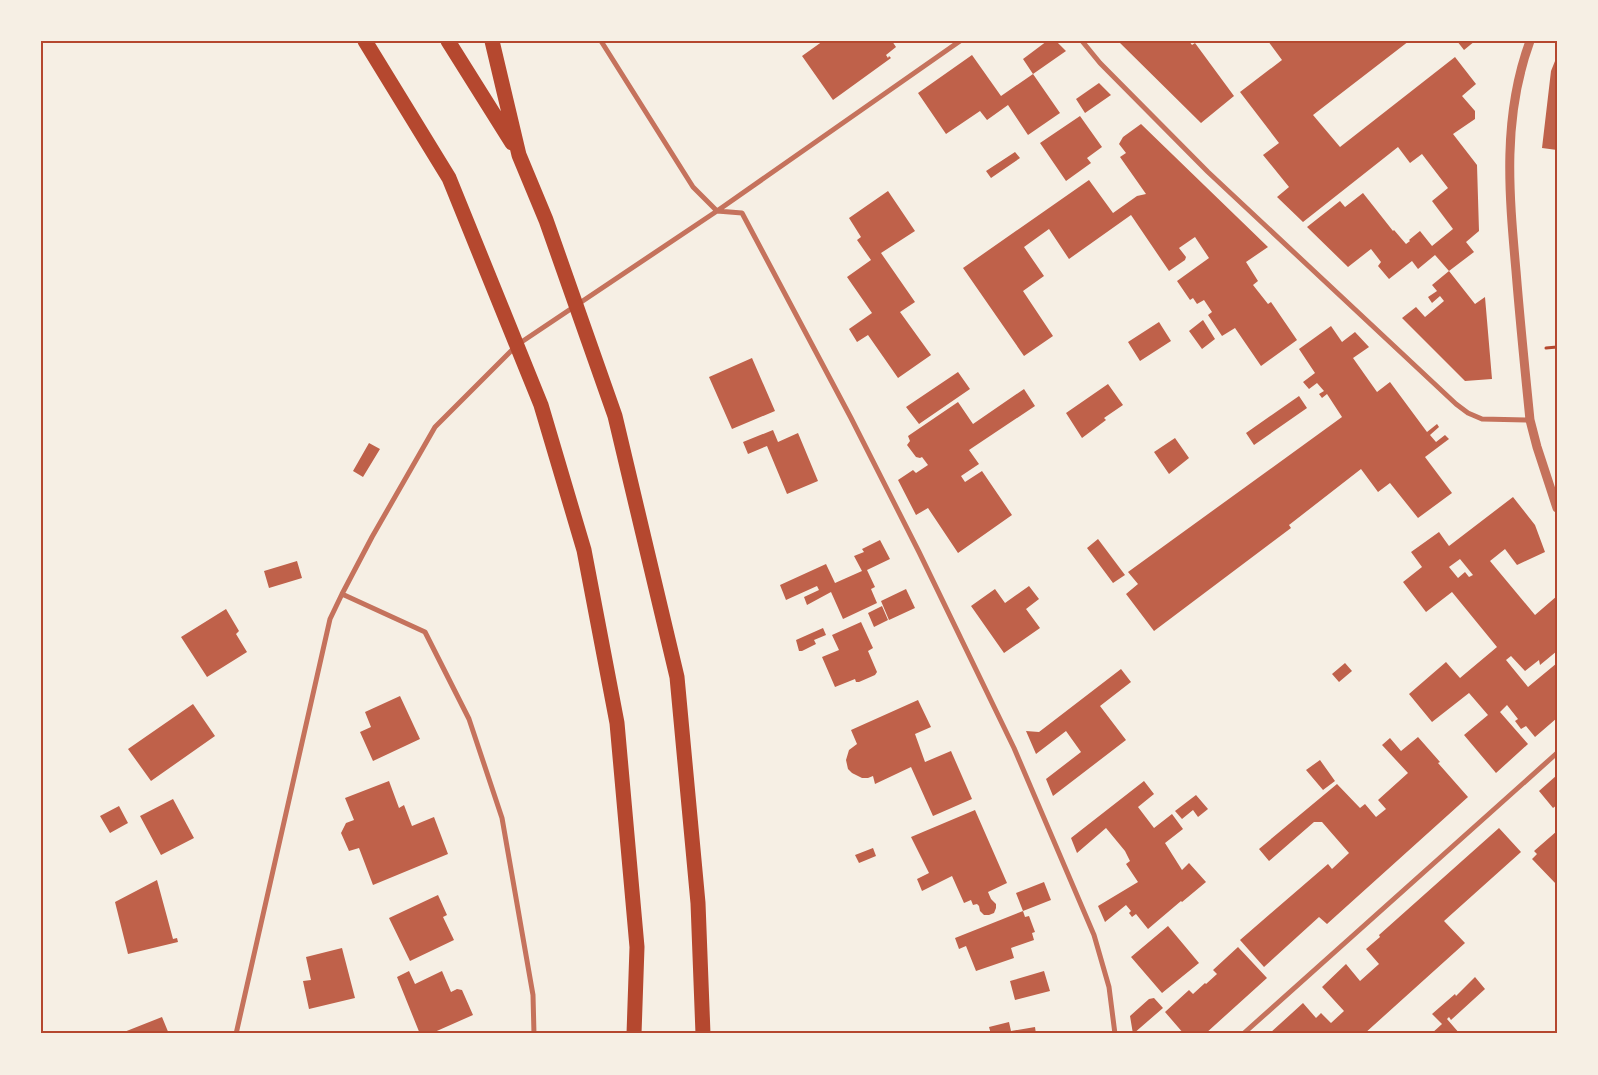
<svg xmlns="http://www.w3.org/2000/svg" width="1598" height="1075" font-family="'Libre Baskerville',serif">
<rect width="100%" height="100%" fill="#f6efe4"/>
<!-- building -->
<path fill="#bf614a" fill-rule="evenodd" d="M 823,41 L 892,41 L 896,47 L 886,55 L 888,58 L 889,56 L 891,58 L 833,100 L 802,56 Z
M 1047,41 L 1056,41 L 1066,51 L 1033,74 L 1023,59 Z
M 1118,41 L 1189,41 L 1192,45 L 1195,43 L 1234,96 L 1201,123 Z
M 1268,41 L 1409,41 L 1313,115 L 1340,147 L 1455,57 L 1476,84 L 1462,96 L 1475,111 L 1475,119 L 1453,134 L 1477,165 L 1479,231 L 1466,242 L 1474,252 L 1449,271 L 1435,255 L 1418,269 L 1412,261 L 1389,279 L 1378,266 L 1381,262 L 1371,249 L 1348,267 L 1307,227 L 1340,201 L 1345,207 L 1363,193 L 1393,231 L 1394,230 L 1406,244 L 1410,241 L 1409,240 L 1420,231 L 1432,246 L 1453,229 L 1432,201 L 1448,188 L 1422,154 L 1410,163 L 1398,147 L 1303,222 L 1277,197 L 1289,187 L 1263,155 L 1279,143 L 1240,92 L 1282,60 Z
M 1457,41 L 1475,41 L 1464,50 Z
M 972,55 L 1001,96 L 1033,74 L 1060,113 L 1028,135 L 1008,105 L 987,120 L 980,111 L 946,134 L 918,93 Z
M 1557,56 L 1557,150 L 1542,148 L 1551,71 Z
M 1099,83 L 1111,95 L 1085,113 L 1076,99 Z
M 1080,116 L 1102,147 L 1087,158 L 1091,163 L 1066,181 L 1040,143 Z
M 1141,124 L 1268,247 L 1246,262 L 1258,281 L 1253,285 L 1268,304 L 1271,302 L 1297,340 L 1261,366 L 1235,328 L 1222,336 L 1208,315 L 1212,312 L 1204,300 L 1197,304 L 1193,298 L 1190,300 L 1177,281 L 1209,258 L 1195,237 L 1179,248 L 1186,257 L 1185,260 L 1169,271 L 1131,215 L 1069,259 L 1049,229 L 1024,247 L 1044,276 L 1023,291 L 1053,336 L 1024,356 L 963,268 L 1089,180 L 1113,213 L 1137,196 L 1146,194 L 1120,157 L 1126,153 L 1119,144 L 1123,137 Z
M 1015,152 L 1020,158 L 991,178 L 986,171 Z
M 888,191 L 915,231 L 881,253 L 915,302 L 900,312 L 931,355 L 898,378 L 868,335 L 857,342 L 849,329 L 872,313 L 847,277 L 871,260 L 857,240 L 861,237 L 849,218 Z
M 1449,271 L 1475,304 L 1485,297 L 1492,379 L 1465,381 L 1402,318 L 1416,307 L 1425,317 L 1444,301 L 1440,296 L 1432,303 L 1428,297 L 1437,291 L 1432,285 Z
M 1203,320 L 1215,339 L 1202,349 L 1189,331 Z
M 1159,322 L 1171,341 L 1140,361 L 1128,342 Z
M 1331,326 L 1342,342 L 1355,332 L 1369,347 L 1353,358 L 1377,392 L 1390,382 L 1427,432 L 1437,424 L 1439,427 L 1430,435 L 1436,442 L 1445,435 L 1449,439 L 1425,457 L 1452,493 L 1418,518 L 1390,483 L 1378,492 L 1361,469 L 1289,525 L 1291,528 L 1154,631 L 1126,594 L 1138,584 L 1128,572 L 1342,417 L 1327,394 L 1322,398 L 1319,394 L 1324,391 L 1317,383 L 1309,389 L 1303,382 L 1315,373 L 1299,349 Z
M 752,358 L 775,411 L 732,429 L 709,377 Z
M 958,372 L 970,389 L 919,424 L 906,407 Z
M 1108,384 L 1123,405 L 1104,418 L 1106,420 L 1082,438 L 1066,413 Z
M 1024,389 L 1035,406 L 969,450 L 979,464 L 961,476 L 965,482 L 982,471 L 1012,515 L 958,553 L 928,508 L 916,515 L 898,480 L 913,470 L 916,473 L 928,465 L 922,457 L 920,458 L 916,457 L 907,445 L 910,441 L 908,436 L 958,402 L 973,424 Z
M 1299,396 L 1307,408 L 1254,445 L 1246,433 Z
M 773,430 L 778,442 L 798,433 L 818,481 L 787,494 L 767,446 L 748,454 L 743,442 Z
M 1175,438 L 1189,458 L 1169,474 L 1154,452 Z
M 369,443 L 380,449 L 363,477 L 353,471 Z
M 1513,497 L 1535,525 L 1545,552 L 1517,565 L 1505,549 L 1490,561 L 1535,615 L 1557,596 L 1557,651 L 1540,665 L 1539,660 L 1525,671 L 1511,656 L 1506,660 L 1528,687 L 1557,663 L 1557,718 L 1535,737 L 1526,726 L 1521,729 L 1515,721 L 1518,719 L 1507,705 L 1500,712 L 1528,744 L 1496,773 L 1464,735 L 1488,715 L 1469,693 L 1432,722 L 1409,694 L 1446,662 L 1460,678 L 1497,647 L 1452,592 L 1426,612 L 1403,582 L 1422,567 L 1411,552 L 1439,532 L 1449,546 ZM 1460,559 L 1473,575 L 1469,577 L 1465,572 L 1458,578 L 1449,567 Z
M 1098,539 L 1125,575 L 1113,583 L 1087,548 Z
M 880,540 L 890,559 L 867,570 L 875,587 L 871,589 L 877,603 L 843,619 L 831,592 L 807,605 L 804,597 L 819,590 L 817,586 L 786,600 L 780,585 L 826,564 L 835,583 L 862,571 L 854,556 L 864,552 L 862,549 Z
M 297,561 L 302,578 L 269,588 L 264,571 Z
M 1029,586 L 1039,599 L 1026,609 L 1040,628 L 1004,653 L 971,606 L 995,589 L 1005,603 Z
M 906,589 L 915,608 L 889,620 L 881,601 Z
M 882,606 L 888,620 L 874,627 L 868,613 Z
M 226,609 L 239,631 L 236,634 L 247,652 L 207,677 L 181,637 Z
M 861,622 L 873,648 L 868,651 L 877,672 L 875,675 L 859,682 L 856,682 L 855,679 L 835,687 L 822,657 L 839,650 L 832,635 Z
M 823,628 L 826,635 L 814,640 L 816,644 L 802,651 L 799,651 L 796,640 Z
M 1345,663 L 1352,671 L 1339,682 L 1332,674 Z
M 1121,669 L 1131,682 L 1100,706 L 1126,740 L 1053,796 L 1046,779 L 1081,752 L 1066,731 L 1036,754 L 1026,731 L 1039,732 Z
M 400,696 L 420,739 L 373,761 L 360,732 L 371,727 L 365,712 Z
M 918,700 L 931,727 L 915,734 L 925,762 L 951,751 L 972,799 L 933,816 L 911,767 L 875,784 L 873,776 L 868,778 L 862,778 L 852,773 L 848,769 L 846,760 L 849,750 L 857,744 L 851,730 Z
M 193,704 L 215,736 L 151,781 L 128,749 Z
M 1418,737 L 1440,762 L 1438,763 L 1468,797 L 1327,924 L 1319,917 L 1264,967 L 1240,940 L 1328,864 L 1332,869 L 1349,853 L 1322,822 L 1314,822 L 1269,861 L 1259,849 L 1337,784 L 1360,808 L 1365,804 L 1376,817 L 1386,809 L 1378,800 L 1408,773 L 1382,745 L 1390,738 L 1401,751 Z
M 1320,760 L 1335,781 L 1323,790 L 1306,770 Z
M 1557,775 L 1557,805 L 1553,808 L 1539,791 Z
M 389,781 L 399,808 L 404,805 L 412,826 L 434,817 L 448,854 L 373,885 L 359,848 L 349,851 L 341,833 L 346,823 L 354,820 L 345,798 Z
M 1144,781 L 1154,794 L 1138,807 L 1154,828 L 1172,814 L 1183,829 L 1165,843 L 1182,870 L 1189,863 L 1206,882 L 1182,902 L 1181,901 L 1148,929 L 1136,914 L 1132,917 L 1129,913 L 1131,911 L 1126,905 L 1105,922 L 1098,906 L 1138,882 L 1126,864 L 1130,861 L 1125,851 L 1106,828 L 1077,853 L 1071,838 Z
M 1196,795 L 1208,809 L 1198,817 L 1193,810 L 1182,819 L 1175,811 Z
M 173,799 L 194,838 L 161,855 L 140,816 Z
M 119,806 L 128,823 L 110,833 L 100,816 Z
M 975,810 L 1007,883 L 988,892 L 991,899 L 996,904 L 996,908 L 994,913 L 989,915 L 984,915 L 980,911 L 979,906 L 977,904 L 973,905 L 971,900 L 964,903 L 952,876 L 922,891 L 917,879 L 929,873 L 911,837 Z
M 1499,828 L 1521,852 L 1444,921 L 1465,943 L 1364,1034 L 1269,1034 L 1303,1003 L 1316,1018 L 1321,1013 L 1331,1023 L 1344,1011 L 1322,987 L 1346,964 L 1360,981 L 1379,964 L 1366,949 L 1380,937 L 1379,935 Z
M 1557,831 L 1557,885 L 1532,859 L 1537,854 L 1534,851 Z
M 873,848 L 876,856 L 859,863 L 855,855 Z
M 157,880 L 173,939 L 177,938 L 178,942 L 128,954 L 115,902 Z
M 1044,882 L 1051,900 L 1023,911 L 1025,917 L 1029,916 L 1035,932 L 1032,933 L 1034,940 L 1011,948 L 1014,958 L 976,971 L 966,946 L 959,949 L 955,938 L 1023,911 L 1016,893 Z
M 438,895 L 447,915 L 443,917 L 454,940 L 410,961 L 389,918 Z
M 1168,926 L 1199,963 L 1162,993 L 1131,957 Z
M 1238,947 L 1267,978 L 1205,1034 L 1184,1034 L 1165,1012 L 1189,990 L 1193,994 L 1205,983 L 1206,984 L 1217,974 L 1213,970 Z
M 342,948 L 355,998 L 309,1009 L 303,981 L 311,980 L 306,957 Z
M 409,971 L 415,984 L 442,971 L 451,992 L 457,989 L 462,990 L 473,1015 L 430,1034 L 420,1034 L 397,977 Z
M 1044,971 L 1050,991 L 1015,1000 L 1010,981 Z
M 1475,977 L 1485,989 L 1451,1020 L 1449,1017 L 1447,1019 L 1460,1034 L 1431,1034 L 1442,1024 L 1432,1014 L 1455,994 L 1456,996 Z
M 1154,998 L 1163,1008 L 1133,1034 L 1130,1016 L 1149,999 Z
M 162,1017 L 169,1034 L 119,1034 Z
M 1009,1022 L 1011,1031 L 1035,1027 L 1036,1034 L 991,1034 L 989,1027 Z"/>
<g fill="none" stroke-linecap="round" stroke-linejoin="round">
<!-- path -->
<path stroke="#b5482f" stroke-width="3" d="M 1546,348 L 1557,347"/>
<!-- minor -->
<path stroke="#c5725c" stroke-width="5" d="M 601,41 L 693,187 L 717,211 L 742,213 L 851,418 L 919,552 L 1014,748 L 1094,935 L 1109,987 L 1115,1034
M 1082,41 L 1100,63 L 1208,172 L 1456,404 L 1468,413 L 1482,419 L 1530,420
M 342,594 L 425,632 L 469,719 L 502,818 L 533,995 L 534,1034
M 236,1034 L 330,619 L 342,594 L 372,537 L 435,427 L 517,345 L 717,211 L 960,41
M 1243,1034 L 1557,753"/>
<!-- tertiary -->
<path stroke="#c5725c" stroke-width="9" d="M 1530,41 C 1502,117 1509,193 1516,271 C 1520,321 1525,370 1530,420 L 1537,447 L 1557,508"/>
<!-- motorway -->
<path stroke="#b5482f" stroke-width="15" d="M 365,41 L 449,178 L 541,405 L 584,550 L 617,723 L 637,947 L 634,1034
M 448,41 L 512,143
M 492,41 L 519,155 L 546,220 L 615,416 L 677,677 L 698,903 L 703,1034"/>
</g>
<!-- border -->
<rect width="1598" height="1075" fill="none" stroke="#f6efe4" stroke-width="85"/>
<rect x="42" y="42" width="1514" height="990" fill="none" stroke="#b5482f" stroke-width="2"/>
</svg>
